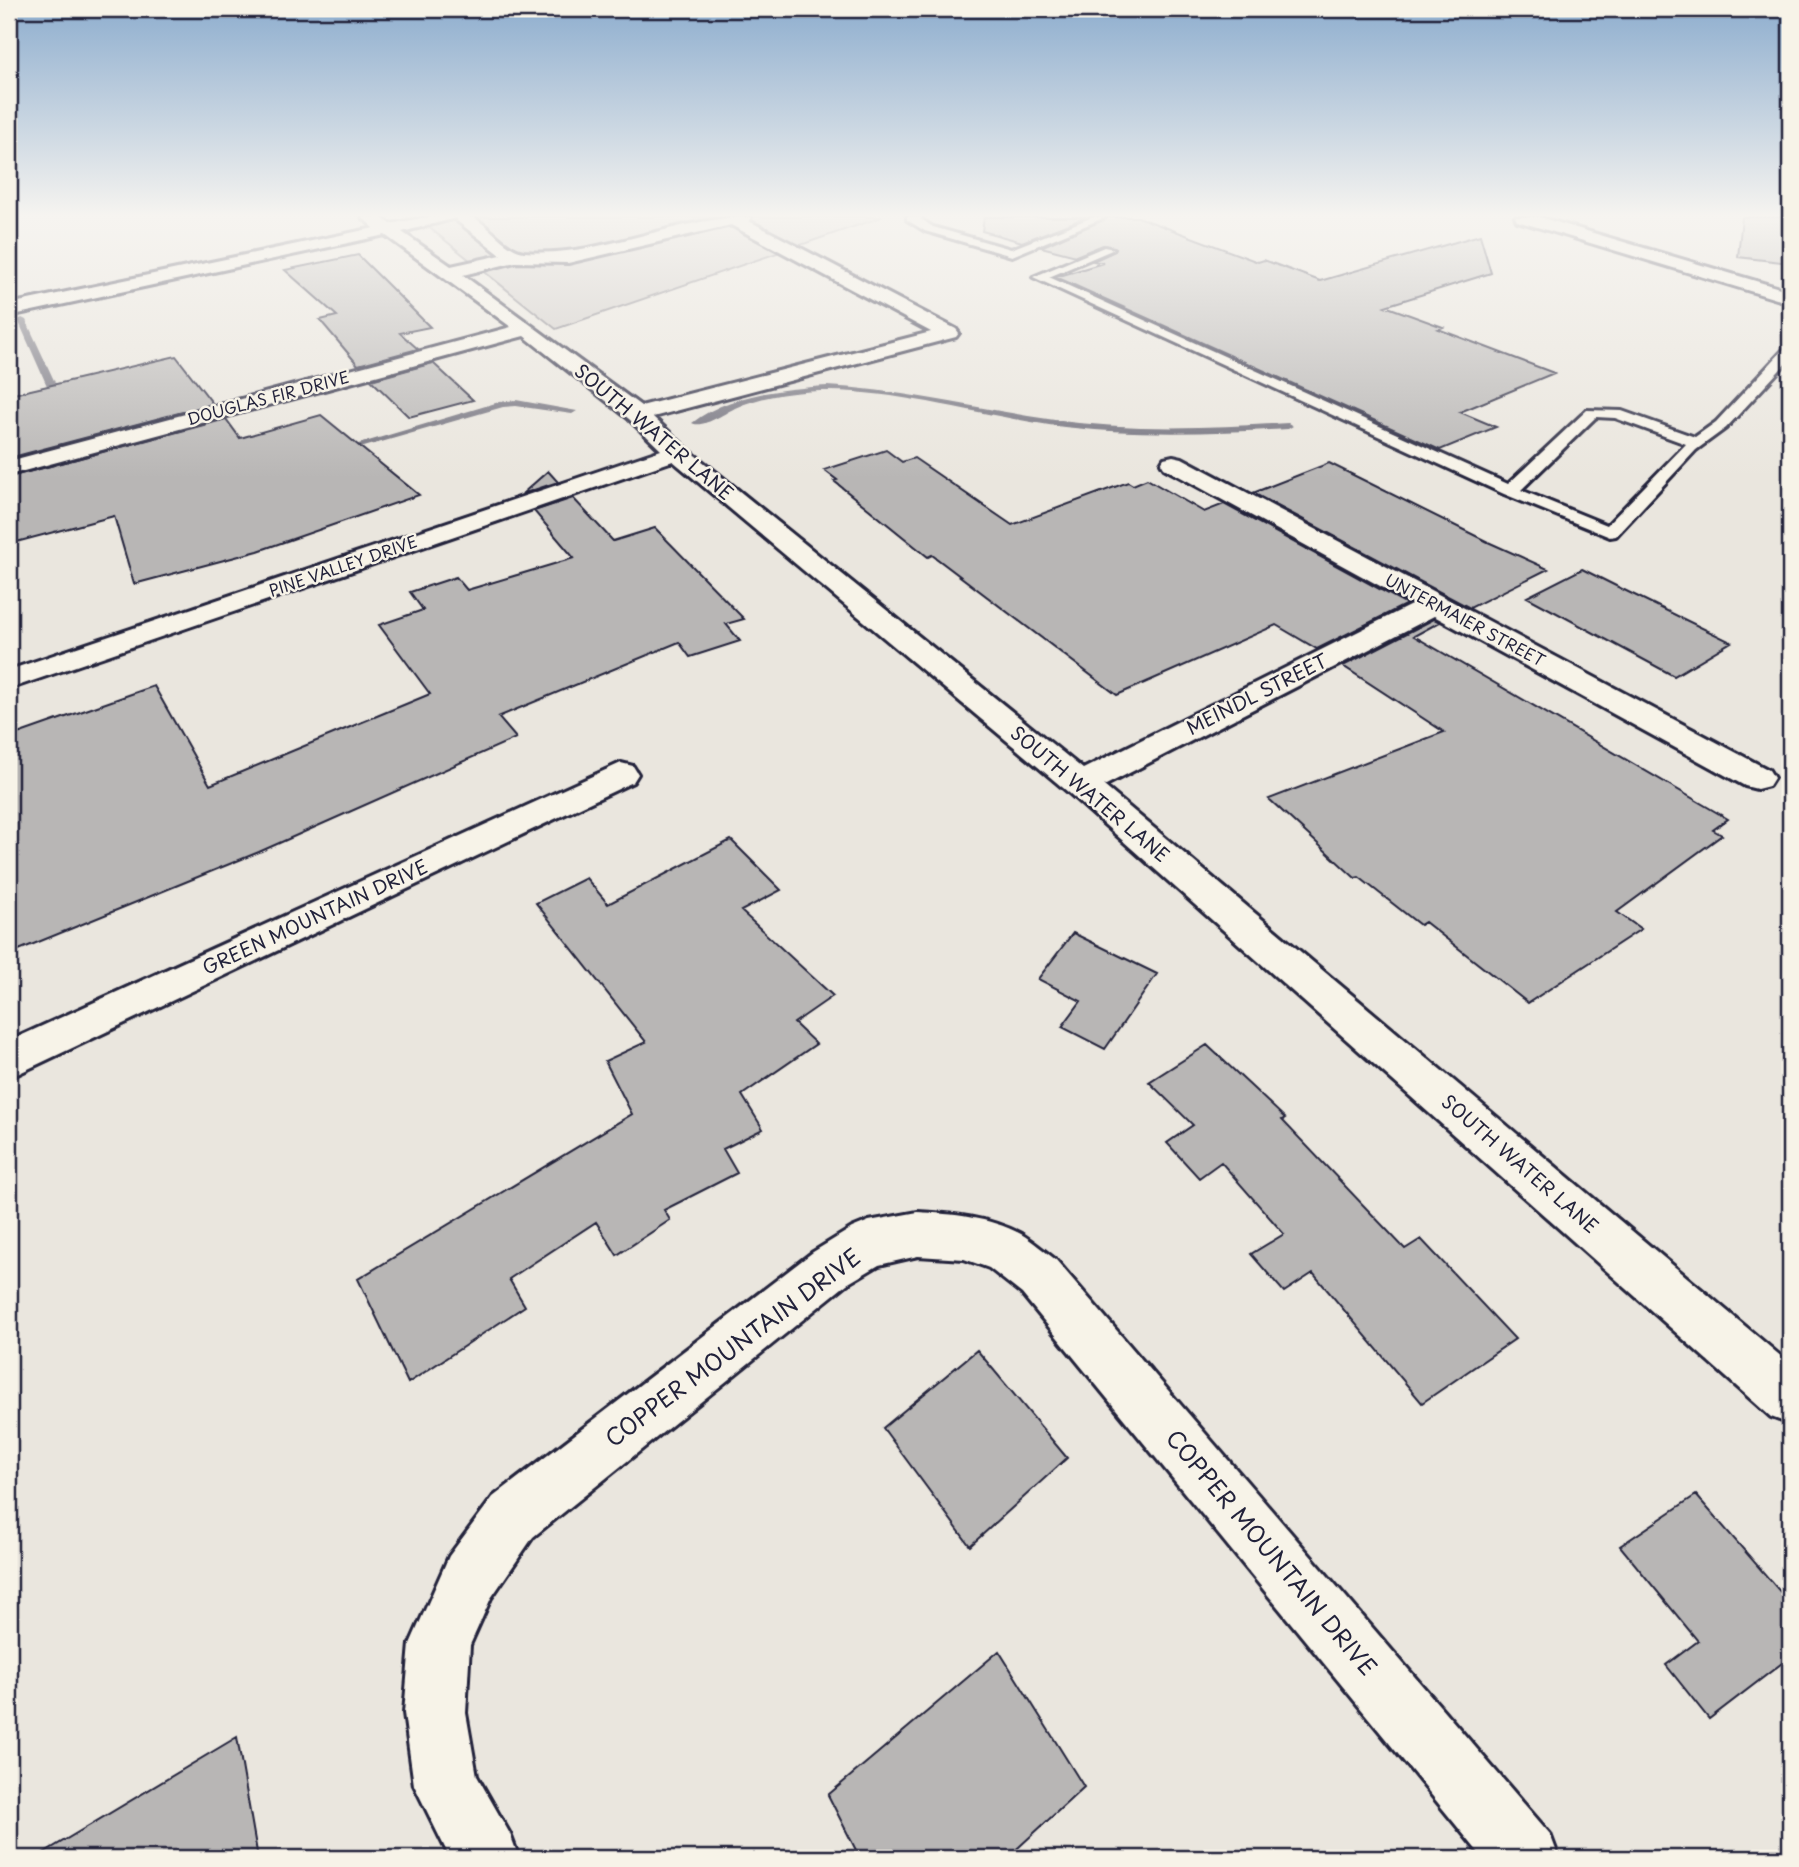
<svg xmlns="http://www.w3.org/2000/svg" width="1799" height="1867" font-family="'Playpen Sans',sans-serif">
<rect width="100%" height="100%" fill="#eae6de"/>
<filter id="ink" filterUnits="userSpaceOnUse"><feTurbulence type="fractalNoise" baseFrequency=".0143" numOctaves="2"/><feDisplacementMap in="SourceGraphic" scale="14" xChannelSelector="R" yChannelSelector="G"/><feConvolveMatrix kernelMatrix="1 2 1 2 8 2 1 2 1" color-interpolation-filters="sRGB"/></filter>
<g filter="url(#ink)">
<!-- green -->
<path fill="#cdc9c6" stroke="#787680" stroke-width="2" d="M 416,217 L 882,217 L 556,329 Z"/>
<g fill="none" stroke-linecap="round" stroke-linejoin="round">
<!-- stream -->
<path fill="#716f7b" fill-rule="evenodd" d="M 22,318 L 26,320 L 65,404 L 63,406 L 55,404 L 18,320 Z
M 827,386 C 902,390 974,408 1048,419 C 1127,431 1208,428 1288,423 L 1293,426 L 1288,429 C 1209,433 1128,436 1049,425 C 976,414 904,392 829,391 C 798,391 763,395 735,408 C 725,413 702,429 692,423 C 729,394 782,389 827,386 Z
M 516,400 L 577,411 L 572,414 L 516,406 L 503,407 L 343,453 L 335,451 L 499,402 Z"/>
</g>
<!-- building -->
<path fill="#b8b6b5" stroke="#22223b" stroke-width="2" d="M 984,217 L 1087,217 L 1022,242 L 982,231 Z
M 1108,217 L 1138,217 L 1258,262 L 1264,260 L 1320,281 L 1480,235 L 1491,273 L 1385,306 L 1443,327 L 1438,329 L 1554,373 L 1460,412 L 1496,427 L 1440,450 L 1056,277 L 1103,263 L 1093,261 L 1115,251 L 1116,248 L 1103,245 L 1076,256 L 1041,247 Z
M 1742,217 L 1790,217 L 1790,263 L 1738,257 Z
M 358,255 L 430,327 L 400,333 L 418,349 L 358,365 L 320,320 L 337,316 L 285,270 Z
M 176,356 L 213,404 L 9,458 L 9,395 Z
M 433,363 L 473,400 L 409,417 L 371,380 Z
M 321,415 L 419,495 L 258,551 L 134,584 L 114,516 L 9,544 L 9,477 L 226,419 L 240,438 Z
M 886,450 L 902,462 L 914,458 L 1012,525 L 1128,482 L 1133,485 L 1147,479 L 1204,512 L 1224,504 L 1407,604 L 1317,649 L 1276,625 L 1117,695 L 932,555 L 928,557 L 834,481 L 837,480 L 824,470 Z
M 1329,463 L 1488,542 L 1548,569 L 1470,608 L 1253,493 Z
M 548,471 L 558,482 L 522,494 Z
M 573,498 L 613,541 L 655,528 L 744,619 L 726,624 L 740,641 L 690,657 L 679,642 L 498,717 L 516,738 L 259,852 L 9,954 L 9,737 L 154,686 L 210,785 L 430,694 L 379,625 L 423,610 L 410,592 L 456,577 L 467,590 L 574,558 L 534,511 Z
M 1582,569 L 1616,586 L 1731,642 L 1674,676 L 1527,597 Z
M 1434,619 L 1440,622 L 1414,636 L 1728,819 L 1713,830 L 1722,835 L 1617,912 L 1641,929 L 1528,1003 L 1425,922 L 1420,925 L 1359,877 L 1355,878 L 1269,799 L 1444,732 L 1343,666 Z
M 731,840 L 781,890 L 741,911 L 833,996 L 794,1023 L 816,1044 L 742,1095 L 763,1129 L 723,1149 L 737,1173 L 664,1210 L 670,1220 L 617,1255 L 596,1222 L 509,1279 L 525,1306 L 408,1383 L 358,1279 L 632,1114 L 605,1061 L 646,1042 L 536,903 L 586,878 L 608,904 Z
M 1073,933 L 1157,974 L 1105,1049 L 1062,1027 L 1081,1001 L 1038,979 Z
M 1207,1045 L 1285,1118 L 1282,1120 L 1405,1249 L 1421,1239 L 1515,1339 L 1422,1403 L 1313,1273 L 1284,1292 L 1251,1254 L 1284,1234 L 1221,1162 L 1199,1178 L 1167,1143 L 1193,1125 L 1149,1082 Z
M 977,1350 L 1067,1458 L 970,1546 L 883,1428 Z
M 1696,1495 L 1790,1603 L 1790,1657 L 1709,1719 L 1666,1665 L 1698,1641 L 1620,1546 Z
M 999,1651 L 1084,1787 L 1007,1858 L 860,1858 L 828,1795 Z
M 237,1737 L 258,1858 L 35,1858 Z"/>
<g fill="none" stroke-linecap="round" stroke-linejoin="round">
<defs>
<path id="lane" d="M 907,217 L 922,217 L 921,219 L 933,227 L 1011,249 L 1093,217 L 1106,217 L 1012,256 L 925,231 L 907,220 Z
M 1104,247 L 1114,249 L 1049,277 L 1508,484 L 1587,410 L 1622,411 L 1695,437 L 1716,422 L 1785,348 L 1790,347 L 1790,359 L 1726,428 L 1696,450 L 1616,536 L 1610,537 L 1504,494 L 1033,277 ZM 1596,417 L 1615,418 L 1686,444 L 1607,525 L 1521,490 Z"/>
<path id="street" d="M 362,217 L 380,217 L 391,224 C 409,220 460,210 476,219 C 490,227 507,250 524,252 C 602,258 674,217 751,217 L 749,221 L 956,329 L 959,333 L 956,337 L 653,417 L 685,447 L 1083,769 L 1413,604 L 1164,468 L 1161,463 L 1164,458 L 1173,456 L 1182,458 L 1769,770 L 1774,778 L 1769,786 L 1757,789 L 1745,786 L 1434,616 L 1104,786 L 1790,1364 L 1790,1424 L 1771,1417 L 1068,792 L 673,461 L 9,689 L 9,670 L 661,450 L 629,419 L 524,336 L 9,475 L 9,461 L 511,327 L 385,235 L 9,316 L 9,304 L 374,228 ZM 456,218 L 457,221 L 501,255 L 451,266 L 402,232 ZM 731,225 L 931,332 L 641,406 L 463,275 L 515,262 L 568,263 Z
M 1515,217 L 1539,217 L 1790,291 L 1790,303 L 1517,221 Z
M 621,763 L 633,766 L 638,774 L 633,782 L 9,1078 L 9,1041 Z
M 918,1212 C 953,1214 989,1217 1021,1234 C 1033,1241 1045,1252 1056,1260 L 1550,1834 L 1559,1858 L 1483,1858 L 1022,1294 L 989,1268 L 964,1259 L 918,1256 L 879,1265 L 847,1284 L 533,1537 L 491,1598 L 470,1645 L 466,1713 L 477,1776 L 510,1834 L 519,1858 L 450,1858 L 414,1785 L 404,1713 L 410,1644 L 449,1556 L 493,1497 L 813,1252 L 852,1228 L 869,1221 Z"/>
</defs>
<!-- lane casing -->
<use href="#lane" stroke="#22223b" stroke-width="6"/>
<!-- street casing -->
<use href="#street" stroke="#22223b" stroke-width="6"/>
<!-- lane -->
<use href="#lane" fill="#f7f3e8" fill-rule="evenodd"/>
<!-- street -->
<use href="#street" fill="#f7f3e8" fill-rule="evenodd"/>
</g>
</g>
<!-- sky -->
<linearGradient id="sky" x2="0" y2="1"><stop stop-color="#8dadce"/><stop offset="0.45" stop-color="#f6f4f0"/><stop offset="1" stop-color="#f6f4f0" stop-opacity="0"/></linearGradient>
<rect width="1799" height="478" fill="url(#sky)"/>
<g text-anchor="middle" stroke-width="5" stroke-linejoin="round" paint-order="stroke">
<!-- far-street labels -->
<g font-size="16" fill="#22223b" stroke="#f7f3e8">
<text transform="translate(268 398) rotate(-15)" y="6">DOUGLAS FIR DRIVE</text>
<text transform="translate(343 566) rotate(-19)" y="6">PINE VALLEY DRIVE</text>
<text transform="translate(1465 620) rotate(28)" y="6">UNTERMAIER STREET</text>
</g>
<!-- street labels -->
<g font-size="19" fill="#22223b" stroke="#f7f3e8">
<text transform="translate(654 432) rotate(40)" y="7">SOUTH WATER LANE</text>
<text transform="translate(1257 694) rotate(-27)" y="7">MEINDL STREET</text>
<text transform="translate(1090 794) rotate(40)" y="7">SOUTH WATER LANE</text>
<text transform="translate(315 917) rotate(-25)" y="7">GREEN MOUNTAIN DRIVE</text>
<text transform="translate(1520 1164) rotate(41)" y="7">SOUTH WATER LANE</text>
</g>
<!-- near-street labels -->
<g font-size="23" fill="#22223b" stroke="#f7f3e8">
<text transform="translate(733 1348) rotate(-37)" y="8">COPPER MOUNTAIN DRIVE</text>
<text transform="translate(1271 1553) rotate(50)" y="8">COPPER MOUNTAIN DRIVE</text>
</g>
</g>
<!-- margin -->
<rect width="1799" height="1867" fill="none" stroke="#f7f3e8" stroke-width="35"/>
<rect x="18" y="18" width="1764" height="1832" fill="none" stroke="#22223b" stroke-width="2.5" filter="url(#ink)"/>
</svg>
